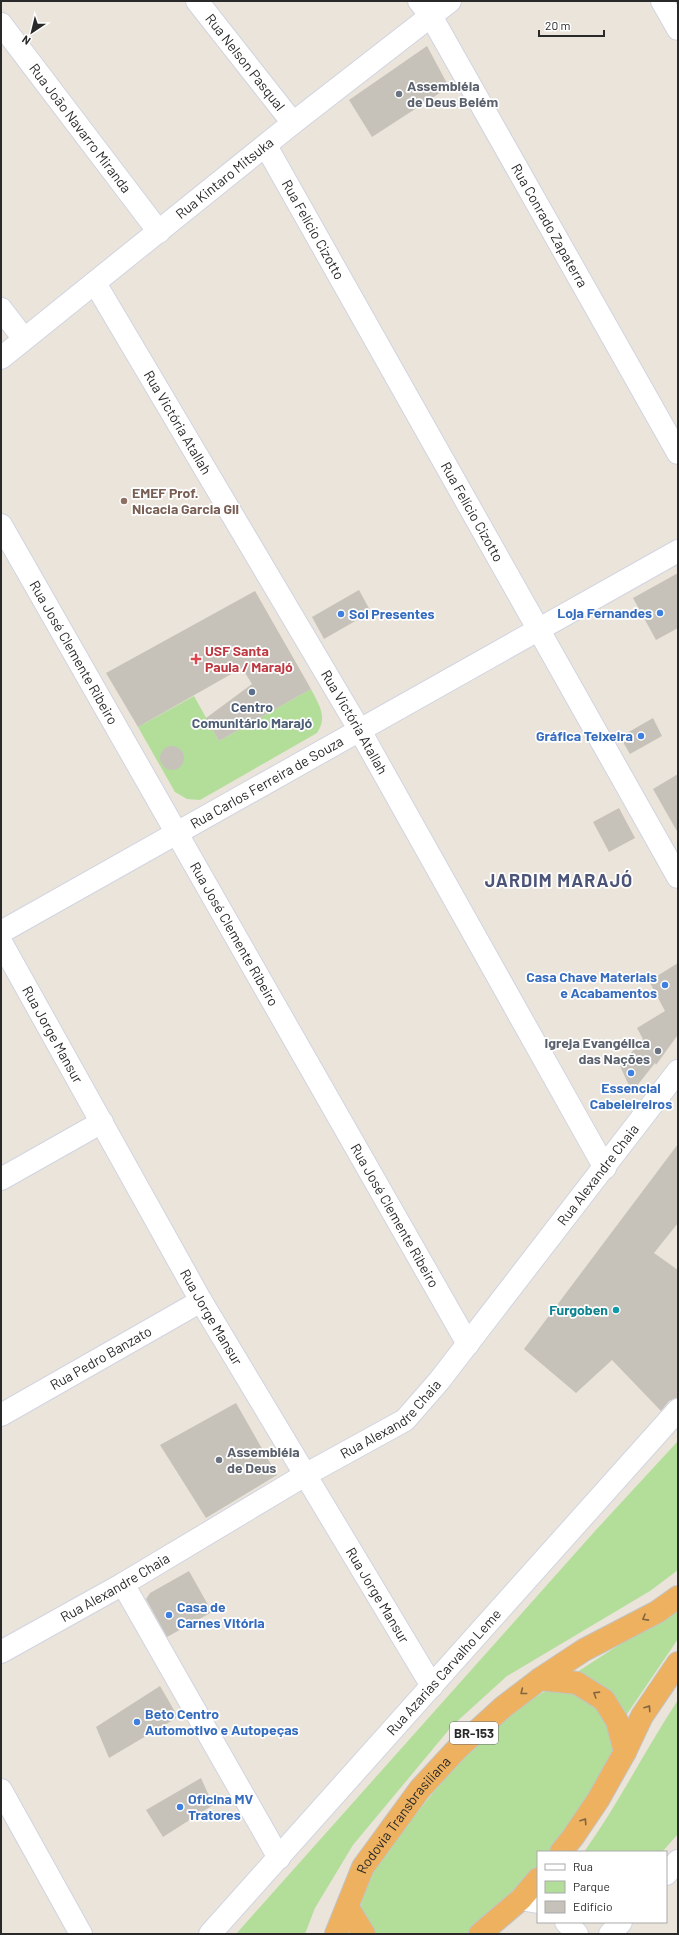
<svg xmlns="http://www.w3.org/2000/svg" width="679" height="1935" font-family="Barlow,sans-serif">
<rect width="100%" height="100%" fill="#eae4db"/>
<!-- green -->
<path fill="#b3de9a" d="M 311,689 C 319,705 328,717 317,733 L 200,800 L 187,799 L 175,792 L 138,727 L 194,696 L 219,741 Z
M 678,1441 L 678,1570 L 650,1591 L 507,1676 L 452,1726 L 353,1845 L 315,1908 L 305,1934 L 236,1934 L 595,1531 Z
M 678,1607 L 678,1639 L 625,1717 C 610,1689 606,1685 577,1672 Z
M 555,1686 C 584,1694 611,1708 615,1742 C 615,1747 612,1753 610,1757 C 596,1792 572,1822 549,1852 L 538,1852 L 538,1866 L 469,1934 L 373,1934 C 366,1927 359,1915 361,1904 C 365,1877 387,1853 403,1831 C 445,1776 492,1718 555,1686 Z
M 678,1700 L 678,1834 L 662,1852 L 584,1852 C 619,1803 645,1750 678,1700 Z"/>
<!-- building -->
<path fill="#c6c2ba" d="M 427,46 L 449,87 L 372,137 L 349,100 Z
M 678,573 L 678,628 L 656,640 L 633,598 Z
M 359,590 L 371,612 L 324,639 L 312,617 Z
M 255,591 L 311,689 L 219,741 L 206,718 L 252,684 L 242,668 L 138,727 L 106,673 Z
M 653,718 L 662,736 L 630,754 L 620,737 Z
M160 758a12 12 0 1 1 24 0a12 12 0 1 1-24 0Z
M 678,774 L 678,833 L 653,789 Z
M 619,808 L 635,838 L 609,852 L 593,822 Z
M 678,963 L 678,1037 L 677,1036 L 656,1065 L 655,1063 L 632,1092 L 620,1066 L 643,1039 L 637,1028 L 665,1011 L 649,981 Z
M 678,1144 L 678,1223 L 654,1253 L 678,1270 L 678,1397 L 669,1401 L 661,1411 L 612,1360 L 576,1393 L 524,1349 Z
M 236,1403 L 277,1475 L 206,1518 L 160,1445 Z
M 189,1571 L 212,1612 L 167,1637 L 146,1599 L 150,1593 Z
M 160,1686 L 178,1717 L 109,1758 L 96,1727 Z
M 201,1778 L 213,1805 L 163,1837 L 146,1810 Z"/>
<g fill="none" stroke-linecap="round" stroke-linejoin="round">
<defs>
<g id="minor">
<path id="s1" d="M 197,1 L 293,123"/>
<path id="s2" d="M 419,1 L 431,16 L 678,453"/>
<path d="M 662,1 L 678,29"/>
<path id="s3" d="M 1,24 L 159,232"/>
<path id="s4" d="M 266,146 L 678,877"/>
<path id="s5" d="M 95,283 L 359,729 L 605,1168"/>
<path d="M 1,309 L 24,339"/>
<path id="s6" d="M 1,358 L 293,123 L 450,1"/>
<path id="s7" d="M 1,525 L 468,1344"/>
<path id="s8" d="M 1,932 L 678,551"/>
<path id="s9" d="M 1,942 L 201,1301 L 432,1686"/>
<path d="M 1,1179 L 102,1122"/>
<path id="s10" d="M 1,1415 L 201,1301"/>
<path d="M 123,1584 L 279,1858"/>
<path d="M 1,1790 L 81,1934"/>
<path d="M 666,1874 L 678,1861"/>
<path d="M 521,1899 L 538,1902"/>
<path d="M 566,1922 L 577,1934"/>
<path d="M 610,1934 L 621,1922"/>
</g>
<g id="tertiary">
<path id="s11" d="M 1,1652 L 123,1584 L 305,1475 L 405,1420 L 439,1381 L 678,1071"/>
<path id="s12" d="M 210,1934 L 678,1410"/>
</g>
<g id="trunk">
<path d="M 540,1679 L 577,1683 L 604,1700 L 617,1721 L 625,1752"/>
<path d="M 561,1852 L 573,1837 L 598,1800 L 625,1752 L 642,1716 L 678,1663"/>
<path d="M 348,1908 L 364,1934"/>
<path id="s13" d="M 336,1934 L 363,1867 L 420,1789 L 456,1750 L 502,1708 L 540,1679 L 584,1650 L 657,1612 L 678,1597"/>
<path d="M 480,1934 L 521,1899 L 538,1879"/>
</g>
</defs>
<!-- minor casing -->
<use href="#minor" stroke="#d1d4e1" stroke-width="24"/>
<!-- tertiary casing -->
<use href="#tertiary" stroke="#d1d4e1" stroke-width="24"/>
<!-- trunk casing -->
<use href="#trunk" stroke="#c3c3c3" stroke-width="24"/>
<!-- minor -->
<use href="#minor" stroke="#fff" stroke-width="22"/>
<!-- tertiary -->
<use href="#tertiary" stroke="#fff" stroke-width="22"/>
<!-- trunk -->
<use href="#trunk" stroke="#eeb15f" stroke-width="22"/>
</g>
<!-- one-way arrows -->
<defs><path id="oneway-chevron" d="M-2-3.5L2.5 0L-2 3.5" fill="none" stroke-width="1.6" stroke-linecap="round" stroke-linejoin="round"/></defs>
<g stroke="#826641">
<use href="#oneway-chevron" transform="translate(645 1618) rotate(151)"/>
<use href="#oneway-chevron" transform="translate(523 1692) rotate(142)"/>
<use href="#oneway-chevron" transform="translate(596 1694) rotate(-148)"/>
<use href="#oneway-chevron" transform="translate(648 1708) rotate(-56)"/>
<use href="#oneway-chevron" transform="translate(584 1821) rotate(-56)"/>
</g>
<!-- markers -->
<g fill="#6b7280" stroke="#fff" stroke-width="1.5">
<circle cx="399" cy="94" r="4"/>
<circle cx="658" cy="1051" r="4"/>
<circle cx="219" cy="1460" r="4"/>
</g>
<circle fill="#8d6e63" stroke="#fff" stroke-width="1.5" cx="124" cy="501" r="4"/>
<g fill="#3f7fe0" stroke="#fff" stroke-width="1.5">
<circle cx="660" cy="613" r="4"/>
<circle cx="341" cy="614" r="4"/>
<circle cx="641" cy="736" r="4"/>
<circle cx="665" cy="985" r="4"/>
<circle cx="631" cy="1073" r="4"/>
<circle cx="169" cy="1615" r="4"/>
<circle cx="137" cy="1722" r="4"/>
<circle cx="180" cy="1807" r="4"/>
</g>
<path fill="#e0444e" stroke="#fff" stroke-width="1.5" d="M194 653h4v4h4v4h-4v4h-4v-4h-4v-4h4z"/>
<circle fill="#5c6f8a" stroke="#fff" stroke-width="1.5" cx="252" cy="692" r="4"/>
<circle fill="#0f9aa8" stroke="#fff" stroke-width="1.5" cx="616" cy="1310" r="4"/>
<g text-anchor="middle" stroke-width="3.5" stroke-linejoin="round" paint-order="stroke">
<!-- shield labels -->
<rect fill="#fff" stroke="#696969" stroke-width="1" x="450" y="1722" width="48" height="22" rx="3"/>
<g font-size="13" font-weight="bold" fill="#292929">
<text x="474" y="1738">BR-153</text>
</g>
<!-- street labels -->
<g font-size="14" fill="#292929" stroke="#fff">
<text dy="5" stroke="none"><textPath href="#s1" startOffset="78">Rua Nelson Pasqual</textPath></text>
<text dy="5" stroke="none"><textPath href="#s3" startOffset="131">Rua João Navarro Miranda</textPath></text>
<text dy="5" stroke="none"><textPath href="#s6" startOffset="287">Rua Kintaro Mitsuka</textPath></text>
<text dy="5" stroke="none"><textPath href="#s2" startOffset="260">Rua Conrado Zapaterra</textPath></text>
<text dy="5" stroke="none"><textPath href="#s4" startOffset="96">Rua Felício Cizotto</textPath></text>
<text dy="5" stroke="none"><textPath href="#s5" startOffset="162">Rua Victória Atallah</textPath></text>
<text dy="5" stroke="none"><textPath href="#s4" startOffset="420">Rua Felício Cizotto</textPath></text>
<text dy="5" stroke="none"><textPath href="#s7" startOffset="147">Rua José Clemente Ribeiro</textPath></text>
<text dy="5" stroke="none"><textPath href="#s5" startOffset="510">Rua Victória Atallah</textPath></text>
<text dy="5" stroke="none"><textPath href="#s8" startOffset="305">Rua Carlos Ferreira de Souza</textPath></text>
<text dy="5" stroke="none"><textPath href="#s7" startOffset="471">Rua José Clemente Ribeiro</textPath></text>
<text dy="5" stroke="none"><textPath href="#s9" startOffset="106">Rua Jorge Mansur</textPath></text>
<text dy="5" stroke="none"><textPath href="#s11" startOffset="778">Rua Alexandre Chaia</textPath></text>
<text dy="5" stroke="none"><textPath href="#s7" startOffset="795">Rua José Clemente Ribeiro</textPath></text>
<text dy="5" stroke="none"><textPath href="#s9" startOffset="430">Rua Jorge Mansur</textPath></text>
<text dy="5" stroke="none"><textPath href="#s10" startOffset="115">Rua Pedro Banzato</textPath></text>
<text dy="5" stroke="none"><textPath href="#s11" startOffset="455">Rua Alexandre Chaia</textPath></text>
<text dy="5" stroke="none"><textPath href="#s11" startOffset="131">Rua Alexandre Chaia</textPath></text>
<text dy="5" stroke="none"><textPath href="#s9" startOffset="754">Rua Jorge Mansur</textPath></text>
<text dy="5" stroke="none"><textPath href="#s12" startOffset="351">Rua Azarias Carvalho Leme</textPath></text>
<text dy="5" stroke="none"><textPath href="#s13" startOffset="138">Rodovia Transbrasiliana</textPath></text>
</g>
<!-- worship labels -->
<g font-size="14" font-weight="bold" fill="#5b616d" stroke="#fff" text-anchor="start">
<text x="407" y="91">Assembléia<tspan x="407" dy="16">de Deus Belém</tspan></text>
<text x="650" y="1048" text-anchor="end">Igreja Evangélica<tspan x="650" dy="16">das Nações</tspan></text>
<text x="227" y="1457">Assembléia<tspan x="227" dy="16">de Deus</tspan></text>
</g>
<!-- education labels -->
<g font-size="14" font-weight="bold" fill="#785e54" stroke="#fff" text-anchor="start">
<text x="132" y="498">EMEF Prof.<tspan x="132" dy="16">Nicacia Garcia Gil</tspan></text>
</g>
<!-- shop labels -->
<g font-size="14" font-weight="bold" fill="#366cbe" stroke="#fff" text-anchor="start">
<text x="652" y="618" text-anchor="end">Loja Fernandes</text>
<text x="349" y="619">Sol Presentes</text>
<text x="633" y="741" text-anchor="end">Gráfica Teixeira</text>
<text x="657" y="982" text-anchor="end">Casa Chave Materiais<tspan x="657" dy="16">e Acabamentos</tspan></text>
<text x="631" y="1093" text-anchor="middle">Essencial<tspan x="631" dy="16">Cabeleireiros</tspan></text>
<text x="177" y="1612">Casa de<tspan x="177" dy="16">Carnes Vitória</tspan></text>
<text x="145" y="1719">Beto Centro<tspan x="145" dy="16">Automotivo e Autopeças</tspan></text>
<text x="188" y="1804">Oficina MV<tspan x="188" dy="16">Tratores</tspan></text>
</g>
<!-- health labels -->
<g font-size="14" font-weight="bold" fill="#be3a42" stroke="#fff" text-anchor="start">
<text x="205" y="656">USF Santa<tspan x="205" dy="16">Paula / Marajó</tspan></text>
</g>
<!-- service labels -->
<g font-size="14" font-weight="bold" fill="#4e5e75" stroke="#fff">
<text x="252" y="712">Centro<tspan x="252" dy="16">Comunitário Marajó</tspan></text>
</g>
<!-- culture labels -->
<g font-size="14" font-weight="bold" fill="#0d838f" stroke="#fff" text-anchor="end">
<text x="608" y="1315">Furgoben</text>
</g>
<!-- district labels -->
<g font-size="18" font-weight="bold" letter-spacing="1" fill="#4c5477" stroke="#fff">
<text x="559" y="887">JARDIM MARAJÓ</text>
</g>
</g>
<!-- border -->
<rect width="679" height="1935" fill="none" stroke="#292929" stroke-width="4"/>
<!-- legend -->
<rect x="537" y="1851" width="130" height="72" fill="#ffffff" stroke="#a9a9a9"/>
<rect x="545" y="1864" width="20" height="6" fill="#ffffff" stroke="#a9a9a9"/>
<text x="573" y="1871" font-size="12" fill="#292929">Rua</text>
<rect x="545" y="1881" width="20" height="12" fill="#b3de9a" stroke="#a9a9a9"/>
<text x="573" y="1891" font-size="12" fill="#292929">Parque</text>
<rect x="545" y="1901" width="20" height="12" fill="#c6c2ba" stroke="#a9a9a9"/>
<text x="573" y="1911" font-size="12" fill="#292929">Edifício</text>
<!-- north arrow -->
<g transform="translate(32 32) rotate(215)" stroke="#ffffff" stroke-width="3" paint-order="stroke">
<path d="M0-3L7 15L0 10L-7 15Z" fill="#292929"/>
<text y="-6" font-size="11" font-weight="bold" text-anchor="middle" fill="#292929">N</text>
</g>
<!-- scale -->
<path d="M539 30v6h65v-6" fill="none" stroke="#292929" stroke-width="2"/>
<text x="545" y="30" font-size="12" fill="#292929" stroke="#ffffff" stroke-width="3" paint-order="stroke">20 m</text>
</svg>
